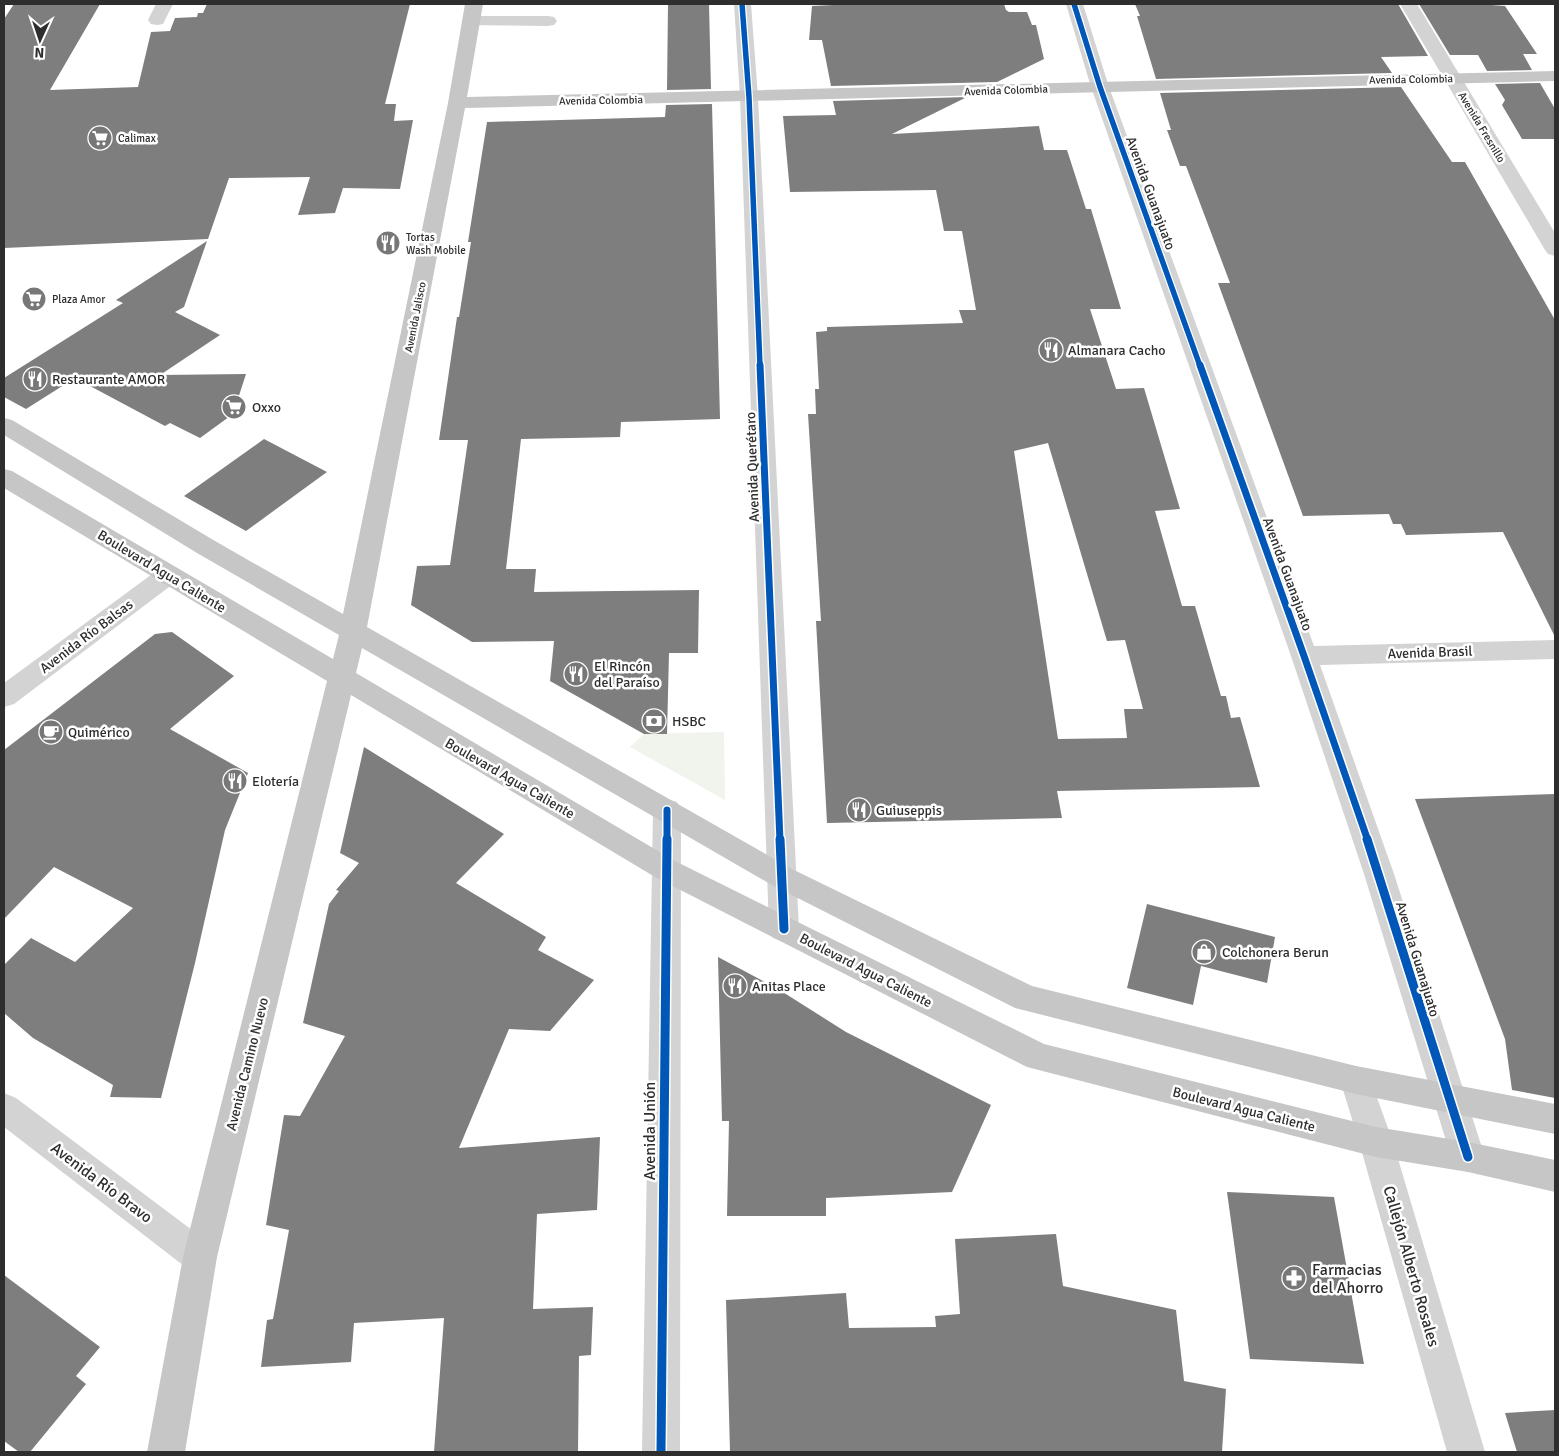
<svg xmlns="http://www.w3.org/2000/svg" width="1559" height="1456" font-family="Signika,sans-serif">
<rect width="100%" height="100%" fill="#fff"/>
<!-- green -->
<path fill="#f0f4ec" d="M 724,732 L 725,800 L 630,747 L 644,734 Z"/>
<!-- building -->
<path fill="#7e7e7e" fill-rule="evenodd" d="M 14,4 L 100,4 L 50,90 L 138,87 L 151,32 L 170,31 L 175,18 L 197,17 L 198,13 L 203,13 L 207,4 L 410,4 L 385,104 L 396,104 L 394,121 L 413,120 L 400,189 L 343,188 L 335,213 L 298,215 L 310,177 L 229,178 L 208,239 L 4,248 L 4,19 Z
M 668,4 L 709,4 L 711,89 L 667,90 Z
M 854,4 L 1004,4 L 1006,10 L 1009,12 L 1027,12 L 1032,25 L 1036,25 L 1044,59 L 997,82 L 831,86 L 822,40 L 809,40 L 812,6 Z
M 1135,4 L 1398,4 L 1428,56 L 1381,57 L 1392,73 L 1156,79 L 1137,16 L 1140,16 Z
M 1419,4 L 1477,4 L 1505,6 L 1537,54 L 1523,54 L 1532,70 L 1487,71 L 1478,55 L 1450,55 Z
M 1540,83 L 1555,109 L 1555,139 L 1522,139 L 1502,105 L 1505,100 L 1495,84 Z
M 1401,87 L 1452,162 L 1465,162 L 1555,320 L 1555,637 L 1503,532 L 1406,535 L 1401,524 L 1393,524 L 1389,514 L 1303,516 L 1218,283 L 1230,283 L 1186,166 L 1180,166 L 1167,130 L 1171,130 L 1160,93 Z
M 967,97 L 892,134 L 1039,126 L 1044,150 L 1067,150 L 1086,209 L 1091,209 L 1121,309 L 1090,309 L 1116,389 L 1144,388 L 1180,509 L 1155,511 L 1182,606 L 1195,606 L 1221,696 L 1226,696 L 1231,718 L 1240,717 L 1260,787 L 1057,791 L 1062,818 L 827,823 L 816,621 L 821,621 L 808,414 L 816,414 L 815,389 L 819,389 L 816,332 L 827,331 L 827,327 L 963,323 L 959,310 L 976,310 L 962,231 L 944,231 L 936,190 L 790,192 L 783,116 L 836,115 L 833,101 ZM 1048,443 L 1107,641 L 1125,640 L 1143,709 L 1124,709 L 1127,738 L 1058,739 L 1014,451 Z
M 712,104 L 720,419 L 621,422 L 620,437 L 521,439 L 506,569 L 536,569 L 534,592 L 699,590 L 698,653 L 669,653 L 667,734 L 644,734 L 550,681 L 554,641 L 472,642 L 411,605 L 417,566 L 450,565 L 468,440 L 439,440 L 457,317 L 459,317 L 471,242 L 468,242 L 487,122 L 665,117 L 666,105 Z
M 207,241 L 184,307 L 175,312 L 220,335 L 160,375 L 246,374 L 233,414 L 200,438 L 170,423 L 165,426 L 75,378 L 26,409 L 4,397 L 4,378 L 123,303 L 116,300 Z
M 264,439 L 327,472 L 246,531 L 184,496 Z
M 172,632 L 234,676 L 170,729 L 248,773 L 225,830 L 195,963 L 161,1098 L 110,1097 L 113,1085 L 33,1038 L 4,1013 L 4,965 L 31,938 L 75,962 L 133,908 L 54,867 L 4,919 L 4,750 L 155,634 Z
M 364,747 L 504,834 L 456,883 L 546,937 L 538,950 L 594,980 L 550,1031 L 509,1029 L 459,1148 L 600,1137 L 597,1210 L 537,1214 L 533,1309 L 593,1307 L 591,1355 L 579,1356 L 578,1452 L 434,1452 L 444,1318 L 354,1323 L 351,1362 L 261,1367 L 267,1320 L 273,1319 L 289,1230 L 266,1225 L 284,1115 L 300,1116 L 345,1036 L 303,1023 L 329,904 L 339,891 L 336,890 L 359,863 L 340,853 Z
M 1555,794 L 1555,1098 L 1512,1090 L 1505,1039 L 1415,799 Z
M 1147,904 L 1275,937 L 1267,983 L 1201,966 L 1193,1005 L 1127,988 Z
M 718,957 L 778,989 L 846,1032 L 991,1105 L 952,1192 L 826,1198 L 826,1216 L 727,1216 L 729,1121 L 722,1121 Z
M 1227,1192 L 1334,1197 L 1364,1364 L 1250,1359 Z
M 1056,1234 L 1063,1286 L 1176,1310 L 1184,1381 L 1226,1389 L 1222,1452 L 730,1452 L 726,1300 L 846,1293 L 849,1328 L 936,1327 L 935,1316 L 960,1314 L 955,1239 Z
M 4,1275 L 100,1347 L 76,1376 L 86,1384 L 30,1452 L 19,1452 L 4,1441 Z
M 1555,1410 L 1555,1452 L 1517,1452 L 1505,1413 Z"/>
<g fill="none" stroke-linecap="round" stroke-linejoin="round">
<!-- minor -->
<path fill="#d3d3d3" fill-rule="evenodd" d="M 156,4 L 173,4 L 163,24 L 157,25 L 151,24 L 148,20 Z
M 734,4 L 751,4 L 758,97 L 799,929 L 795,938 L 784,942 L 773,938 L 769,929 L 740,97 Z
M 1066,4 L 1083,4 L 1109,87 L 1314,646 L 1555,640 L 1555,659 L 1320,665 L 1394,874 L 1485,1157 L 1480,1168 L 1468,1172 L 1456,1168 L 1451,1157 L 1364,874 L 1291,656 L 1091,87 Z
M 1400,4 L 1417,4 L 1555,233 L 1555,256 L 1548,254 L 1545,250 Z
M 471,16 L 548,16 L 554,17 L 557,21 L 554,25 L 548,26 L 465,25 L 462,21 L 465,17 Z
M 168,566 L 177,569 L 181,575 L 177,581 L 14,704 L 4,707 L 4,683 L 159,569 Z
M 667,799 L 677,802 L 681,810 L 680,1452 L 642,1452 L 653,810 L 657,802 Z
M 1356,1066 L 1367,1070 L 1393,1142 L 1485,1452 L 1447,1452 L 1359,1142 L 1340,1080 L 1345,1070 Z
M 4,1093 L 16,1098 L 212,1245 L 217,1257 L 212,1269 L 200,1274 L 188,1269 L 4,1127 Z"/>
<!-- major -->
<path fill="#c6c6c6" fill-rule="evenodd" d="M 465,4 L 483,4 L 467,97 L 1555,71 L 1555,81 L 465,108 L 367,627 L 792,869 L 1032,986 L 1356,1066 L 1555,1104 L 1555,1134 L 1356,1094 L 1015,1008 L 772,885 L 362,648 L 356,673 L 675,861 L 1044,1044 L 1376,1127 L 1468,1142 L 1555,1160 L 1555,1192 L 1468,1172 L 1376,1157 L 1027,1067 L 655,877 L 351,695 L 217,1257 L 185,1452 L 147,1452 L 183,1257 L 327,681 L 4,488 L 4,469 L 12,471 L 333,659 L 339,635 L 197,553 L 4,435 L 4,418 L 12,420 L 215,541 L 343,614 L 448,103 Z"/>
<defs>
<path id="cycleway-far2" d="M 742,4 L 749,97 L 760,366
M 1074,4 L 1100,87 L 1200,366"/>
<path id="cycleway-far1" d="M 760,365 L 780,841
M 1200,365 L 1304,656 L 1368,841
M 667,841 L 667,810"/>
<path id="cycleway" d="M 780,839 L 784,929
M 1367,839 L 1468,1157
M 661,1452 L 667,839"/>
</defs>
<!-- cycleway-far2 casing -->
<use href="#cycleway-far2" stroke="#fff" stroke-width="8"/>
<!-- cycleway-far1 casing -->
<use href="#cycleway-far1" stroke="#fff" stroke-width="10"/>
<!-- cycleway casing -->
<use href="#cycleway" stroke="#fff" stroke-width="12"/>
<!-- cycleway-far2 -->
<use href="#cycleway-far2" stroke="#0057b8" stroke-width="5.5"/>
<!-- cycleway-far1 -->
<use href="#cycleway-far1" stroke="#0057b8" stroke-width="7"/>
<!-- cycleway -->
<use href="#cycleway" stroke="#0057b8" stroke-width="9"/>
</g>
<!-- icons -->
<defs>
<symbol id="supermarket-disc" viewBox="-11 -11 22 22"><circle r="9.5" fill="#777" stroke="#fff"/><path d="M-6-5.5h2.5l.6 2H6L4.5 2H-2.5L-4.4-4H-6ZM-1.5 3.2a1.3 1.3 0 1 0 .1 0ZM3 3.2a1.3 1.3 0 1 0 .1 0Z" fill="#fff"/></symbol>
<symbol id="restaurant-disc" viewBox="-11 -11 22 22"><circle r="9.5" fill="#777" stroke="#fff"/><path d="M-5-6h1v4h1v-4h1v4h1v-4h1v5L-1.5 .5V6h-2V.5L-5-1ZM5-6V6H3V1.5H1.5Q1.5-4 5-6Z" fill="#fff"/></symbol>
<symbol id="bank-disc" viewBox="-11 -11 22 22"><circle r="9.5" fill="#777" stroke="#fff"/><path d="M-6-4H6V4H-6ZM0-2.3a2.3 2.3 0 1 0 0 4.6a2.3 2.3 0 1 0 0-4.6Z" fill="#fff"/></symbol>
<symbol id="cafe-disc" viewBox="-11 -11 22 22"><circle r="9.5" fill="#777" stroke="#fff"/><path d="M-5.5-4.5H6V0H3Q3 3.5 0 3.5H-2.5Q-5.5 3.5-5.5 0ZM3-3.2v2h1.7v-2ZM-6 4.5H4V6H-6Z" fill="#fff"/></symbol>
<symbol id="shop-disc" viewBox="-11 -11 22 22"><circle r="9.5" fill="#777" stroke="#fff"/><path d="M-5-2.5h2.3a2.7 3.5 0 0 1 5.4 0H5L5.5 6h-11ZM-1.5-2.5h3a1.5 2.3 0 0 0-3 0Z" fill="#fff"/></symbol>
<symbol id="pharmacy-disc" viewBox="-11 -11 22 22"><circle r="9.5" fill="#777" stroke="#fff"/><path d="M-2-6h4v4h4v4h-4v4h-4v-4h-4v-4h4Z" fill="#fff"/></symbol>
</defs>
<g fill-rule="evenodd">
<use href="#supermarket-disc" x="86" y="124" width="28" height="28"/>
<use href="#restaurant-disc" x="374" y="229" width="28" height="28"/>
<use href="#supermarket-disc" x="20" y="285" width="28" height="28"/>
<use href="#restaurant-disc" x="1037" y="336" width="28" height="28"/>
<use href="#restaurant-disc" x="21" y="365" width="28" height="28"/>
<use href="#supermarket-disc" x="220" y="393" width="28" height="28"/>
<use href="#restaurant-disc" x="562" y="660" width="28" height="28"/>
<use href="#bank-disc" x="640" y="707" width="28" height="28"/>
<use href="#cafe-disc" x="37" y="718" width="28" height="28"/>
<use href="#restaurant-disc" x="221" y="767" width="28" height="28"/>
<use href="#restaurant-disc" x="845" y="796" width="28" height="28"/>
<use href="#shop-disc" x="1190" y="938" width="28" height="28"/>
<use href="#restaurant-disc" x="721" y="972" width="28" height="28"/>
<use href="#pharmacy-disc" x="1280" y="1264" width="28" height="28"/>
</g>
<g text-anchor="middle" stroke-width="5" stroke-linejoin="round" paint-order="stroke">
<!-- far-street labels -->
<g font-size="11" fill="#2e2e2e" stroke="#fff">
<text transform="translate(1411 79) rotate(-1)" y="4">Avenida Colombia</text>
<text transform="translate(1006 90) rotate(-2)" y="4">Avenida Colombia</text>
<text transform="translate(601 100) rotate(-1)" y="4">Avenida Colombia</text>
<text transform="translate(1482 127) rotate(59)" y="4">Avenida Fresnillo</text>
<text transform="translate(415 317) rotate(-79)" y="4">Avenida Jalisco</text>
</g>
<!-- far-poi labels -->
<g font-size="11" fill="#2e2e2e" stroke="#fff" text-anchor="start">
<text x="118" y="142">Calimax</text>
<text x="406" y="241">Tortas<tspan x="406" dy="13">Wash Mobile</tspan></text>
<text x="52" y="303">Plaza Amor</text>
</g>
<!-- street labels -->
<g font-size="14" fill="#2e2e2e" stroke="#fff">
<text transform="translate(1151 193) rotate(70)" y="5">Avenida Guanajuato</text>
<text transform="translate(752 467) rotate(-92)" y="5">Avenida Querétaro</text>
<text transform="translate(162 571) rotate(31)" y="5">Boulevard Agua Caliente</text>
<text transform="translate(1288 574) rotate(70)" y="5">Avenida Guanajuato</text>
<text transform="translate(86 636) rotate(-37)" y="5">Avenida Río Balsas</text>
<text transform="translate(1430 652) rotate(-2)" y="5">Avenida Brasil</text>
<text transform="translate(510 778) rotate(30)" y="5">Boulevard Agua Caliente</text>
<text transform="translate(1418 959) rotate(73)" y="5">Avenida Guanajuato</text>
<text transform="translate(866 970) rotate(27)" y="5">Boulevard Agua Caliente</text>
<text transform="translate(247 1064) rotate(-76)" y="5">Avenida Camino Nuevo</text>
<text transform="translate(1244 1109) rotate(14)" y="5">Boulevard Agua Caliente</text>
</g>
<!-- poi labels -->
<g font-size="14" fill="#2e2e2e" stroke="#fff" text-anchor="start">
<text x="1068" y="355">Almanara Cacho</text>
<text x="52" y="384">Restaurante AMOR</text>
<text x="252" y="412">Oxxo</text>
<text x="594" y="671">El Rincón<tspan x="594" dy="16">del Paraíso</tspan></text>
<text x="672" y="726">HSBC</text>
<text x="68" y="737">Quimérico</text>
<text x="252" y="786">Elotería</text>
<text x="876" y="815">Guiuseppis</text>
<text x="1222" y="957">Colchonera Berun</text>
<text x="752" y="991">Anitas Place</text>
</g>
<!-- near-street labels -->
<g font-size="16" fill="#2e2e2e" stroke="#fff">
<text transform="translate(649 1131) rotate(-90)" y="6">Avenida Unión</text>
<text transform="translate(102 1182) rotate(37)" y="6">Avenida Río Bravo</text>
<text transform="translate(1412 1266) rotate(74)" y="6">Callejón Alberto Rosales</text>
</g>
<!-- near-poi labels -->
<g font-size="16" fill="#2e2e2e" stroke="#fff" text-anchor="start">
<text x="1312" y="1275">Farmacias<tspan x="1312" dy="18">del Ahorro</tspan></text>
</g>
</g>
<!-- border -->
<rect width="1559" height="1456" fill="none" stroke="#2e2e2e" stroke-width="10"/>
<!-- north arrow -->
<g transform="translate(40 40) rotate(183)" stroke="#ffffff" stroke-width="4" paint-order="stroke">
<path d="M0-4L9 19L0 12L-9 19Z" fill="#2e2e2e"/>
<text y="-8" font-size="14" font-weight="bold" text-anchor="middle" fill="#2e2e2e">N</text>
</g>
</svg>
